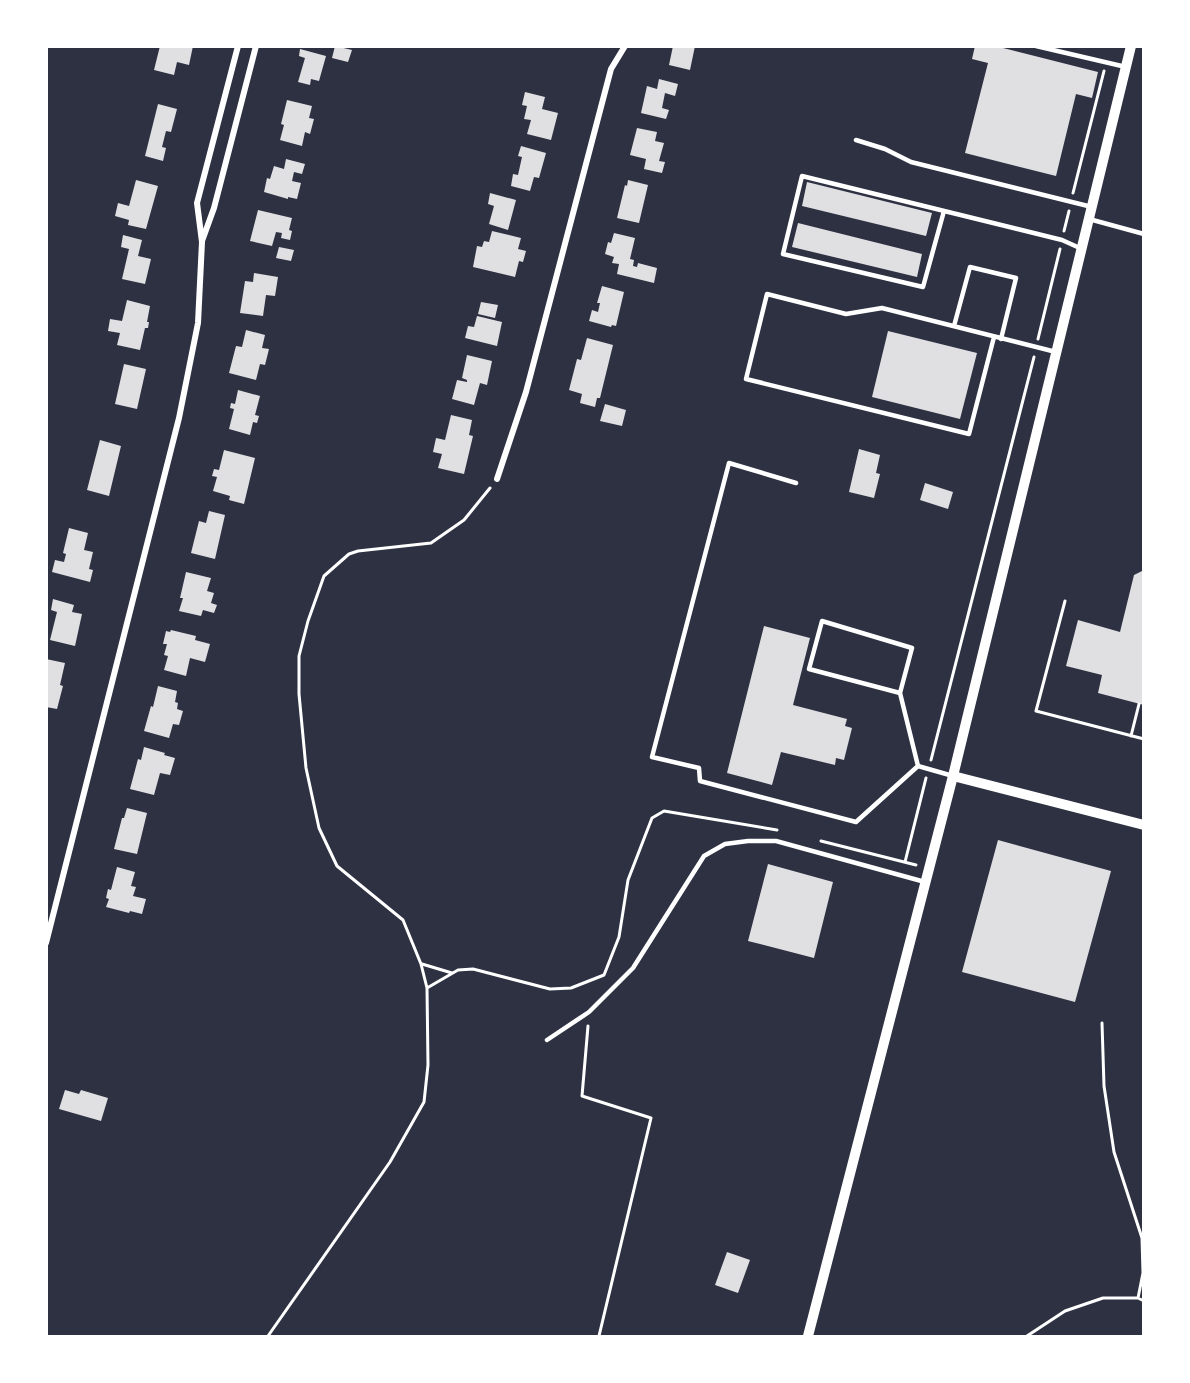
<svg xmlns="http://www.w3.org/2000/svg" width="1190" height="1383" font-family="Jost,sans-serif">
<rect width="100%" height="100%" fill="#2d3142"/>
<!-- building -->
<path fill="#e0e0e3" d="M 160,46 L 193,46 L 189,65 L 177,62 L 174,75 L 154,70 Z
M 335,46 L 352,50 L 348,62 L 332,58 Z
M 673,46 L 695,46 L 690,70 L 669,65 Z
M 975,46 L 995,46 L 1098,72 L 1092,98 L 1076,94 L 1056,176 L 965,153 L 988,63 L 972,59 Z
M 300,49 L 326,56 L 319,81 L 311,79 L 310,85 L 298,82 L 305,58 L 299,56 Z
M 659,79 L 678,84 L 675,96 L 665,93 L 662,108 L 669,110 L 666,119 L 641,113 L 647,86 L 657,89 Z
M 525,92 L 545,97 L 542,109 L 558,113 L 551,140 L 527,134 L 531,120 L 524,119 L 527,106 L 522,105 Z
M 287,100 L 312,106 L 309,118 L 314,119 L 310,134 L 305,132 L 302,146 L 280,140 L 284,125 L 281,124 Z
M 158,104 L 177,109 L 171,132 L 166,131 L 162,147 L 166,148 L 163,161 L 145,156 Z
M 637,128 L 657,132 L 655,141 L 664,143 L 659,161 L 665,162 L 662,173 L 644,169 L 646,159 L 630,155 Z
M 521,146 L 546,153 L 539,178 L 534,177 L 530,191 L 511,186 L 513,174 L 518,175 L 522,157 L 518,156 Z
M 286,159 L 305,164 L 302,174 L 294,172 L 292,181 L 301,183 L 297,199 L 288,197 L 288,199 L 264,192 L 267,178 L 270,179 L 274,166 L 284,169 Z
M 136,180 L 158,186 L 146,229 L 128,225 L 129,220 L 115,216 L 118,203 L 129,206 Z
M 628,180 L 648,185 L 639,223 L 617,218 L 625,185 L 627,186 Z
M 807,182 L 932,213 L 926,236 L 802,206 Z
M 490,193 L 516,200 L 508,230 L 489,224 L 494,206 L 488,204 Z
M 258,210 L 292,218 L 289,230 L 292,231 L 290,240 L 281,238 L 282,233 L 276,232 L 272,246 L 250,241 Z
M 798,223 L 922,254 L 917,277 L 792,247 Z
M 492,231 L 521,238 L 518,249 L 526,251 L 523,262 L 519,261 L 515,277 L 473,267 L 477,246 L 482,247 L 484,241 L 489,242 Z
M 614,233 L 635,238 L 630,259 L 634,260 L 633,266 L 637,267 L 638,263 L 657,268 L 654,283 L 617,274 L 619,264 L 612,263 L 614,257 L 605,254 L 608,242 L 611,243 Z
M 123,235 L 142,240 L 138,256 L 151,259 L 145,284 L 122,279 L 129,249 L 121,247 Z
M 279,247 L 294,250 L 291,261 L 276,258 Z
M 254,273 L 278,277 L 275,296 L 266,295 L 263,316 L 240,313 L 245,281 L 253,282 Z
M 602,286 L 624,292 L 616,326 L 612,325 L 611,327 L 589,321 L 592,310 L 598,312 L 600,303 L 597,303 Z
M 127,300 L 150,306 L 147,322 L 149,322 L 148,328 L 145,328 L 140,350 L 117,345 L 120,333 L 108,331 L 110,319 L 122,321 Z
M 481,302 L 498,305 L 495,318 L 478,314 Z
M 477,316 L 502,322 L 497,346 L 465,338 L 468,326 L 474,327 Z
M 246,330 L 265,335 L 262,348 L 269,349 L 265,365 L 260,364 L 256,380 L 229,373 L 236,346 L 242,347 Z
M 888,331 L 977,353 L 960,419 L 872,397 Z
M 587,338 L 613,345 L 600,398 L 597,398 L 595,407 L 580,403 L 582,394 L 569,390 L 577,359 L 581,360 Z
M 467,355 L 492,361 L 487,385 L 480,383 L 474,405 L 452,399 L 457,380 L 467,382 L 467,380 L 462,378 Z
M 124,364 L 146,369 L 137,409 L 115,404 Z
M 238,390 L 260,396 L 255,415 L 259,416 L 257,423 L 253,422 L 250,435 L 229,429 L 234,409 L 230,408 L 231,403 L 235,404 Z
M 605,404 L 626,410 L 622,426 L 600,421 Z
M 451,415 L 472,420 L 469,435 L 473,436 L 464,474 L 438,468 L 442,454 L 433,452 L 436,438 L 445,440 Z
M 100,440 L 121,446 L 109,496 L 87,490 Z
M 859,449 L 880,455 L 876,473 L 880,474 L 874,498 L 849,492 Z
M 224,450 L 255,458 L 244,504 L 229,500 L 230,496 L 213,491 L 217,477 L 212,476 L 214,469 L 219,470 Z
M 925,483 L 953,492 L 948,509 L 920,500 Z
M 209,511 L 225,515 L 215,559 L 191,553 L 199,521 L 206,523 Z
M 69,528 L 88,533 L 84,550 L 93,552 L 89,569 L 93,570 L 90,582 L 52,572 L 55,560 L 64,562 L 66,554 L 63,553 Z
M 1144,570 L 1144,705 L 1098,693 L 1102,675 L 1066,666 L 1078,620 L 1120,632 L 1134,575 Z
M 186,572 L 211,578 L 207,591 L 214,593 L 211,603 L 217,605 L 214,613 L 203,610 L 201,616 L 179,611 L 183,598 L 180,598 Z
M 53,599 L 74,605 L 72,612 L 82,614 L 75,646 L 50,640 L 57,612 L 51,610 Z
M 764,626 L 810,638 L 793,705 L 847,719 L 845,726 L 852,728 L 844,760 L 836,758 L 835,765 L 781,752 L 772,785 L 727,773 Z
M 171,630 L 196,636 L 195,640 L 210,644 L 205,662 L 190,658 L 186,676 L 164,670 L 168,656 L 164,655 L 167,644 L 163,644 L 166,631 L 170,632 Z
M 46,659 L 65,663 L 60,685 L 63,686 L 57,709 L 46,707 Z
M 158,686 L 177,691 L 175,702 L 178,703 L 177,709 L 183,711 L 179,725 L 173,724 L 169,738 L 144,731 L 151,706 L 153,707 Z
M 144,747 L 165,753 L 164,755 L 175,758 L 170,775 L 160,773 L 154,795 L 130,789 L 138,759 L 141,760 Z
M 127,808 L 147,813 L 137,854 L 114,849 L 122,818 L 124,818 Z
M 998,840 L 1111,871 L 1075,1002 L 962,972 Z
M 768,864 L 833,882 L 814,958 L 748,941 Z
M 117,867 L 135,872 L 131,886 L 136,887 L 133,896 L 146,899 L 142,914 L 130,911 L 129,913 L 106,907 L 109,899 L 106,898 L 108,889 L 111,890 Z
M 65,1090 L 79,1094 L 81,1090 L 108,1098 L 101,1121 L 59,1109 Z
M 727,1252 L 750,1260 L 738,1293 L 715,1285 Z"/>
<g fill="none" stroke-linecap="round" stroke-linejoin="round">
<!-- path -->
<path stroke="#fff" stroke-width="3" d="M 1073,193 L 1104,71
M 1064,231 L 1069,211
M 1038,339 L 1060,249
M 1065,601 L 1036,711 L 1144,739
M 1131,736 L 1139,704
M 931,760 L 1034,357
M 821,841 L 916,865
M 905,862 L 926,778
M 422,964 L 452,973
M 427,988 L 458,970 L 473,969 L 550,989 L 571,988 L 604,975 L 619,937 L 628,880 L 652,818 L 664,811 L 777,830
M 1102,1023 L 1104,1086 L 1114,1152 L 1142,1238 L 1143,1273 L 1138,1298
M 588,1026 L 582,1096 L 651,1118 L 599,1336
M 268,1336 L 390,1162 L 424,1102 L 428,1065 L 427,988 L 421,964 L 403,920 L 337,866 L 319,828 L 306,768 L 299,694 L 299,656 L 308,621 L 324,576 L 349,554 L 358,551 L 431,543 L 464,520 L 490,488
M 1027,1336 L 1065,1311 L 1103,1298 L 1138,1298 L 1144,1301"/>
<!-- service -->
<path stroke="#fff" stroke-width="4.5" d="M 1036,46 L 1126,67
M 856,140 L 885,149 L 911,162 L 1092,207
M 944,211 L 923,287 L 783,254 L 802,176 L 1062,240 L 1082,249
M 1089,219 L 1144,234
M 954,326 L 970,267 L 1016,278 L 1001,339
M 994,337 L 969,434 L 746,379 L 767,294 L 846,314 L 882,308 L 1056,352
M 796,483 L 729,463 L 652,757 L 699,768 L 700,781 L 856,822 L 918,766
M 900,693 L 809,669 L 822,621 L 912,648 L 900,693 L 918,766 L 953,776
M 547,1040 L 589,1012 L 633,968 L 704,856 L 725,844 L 748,841 L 776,841 L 925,882"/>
<!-- minor -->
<path stroke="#fff" stroke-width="6" d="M 202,241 L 214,208 L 256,46
M 497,479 L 526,392 L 611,69 L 625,46
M 46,943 L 179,418 L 198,323 L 202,242 L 197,203 L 238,46"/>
<!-- tertiary -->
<path stroke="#fff" stroke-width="10" d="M 953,776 L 1144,825
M 808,1336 L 953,776 L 1131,46"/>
</g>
<!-- border -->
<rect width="1190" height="1383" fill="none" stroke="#ffffff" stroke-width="96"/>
</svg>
